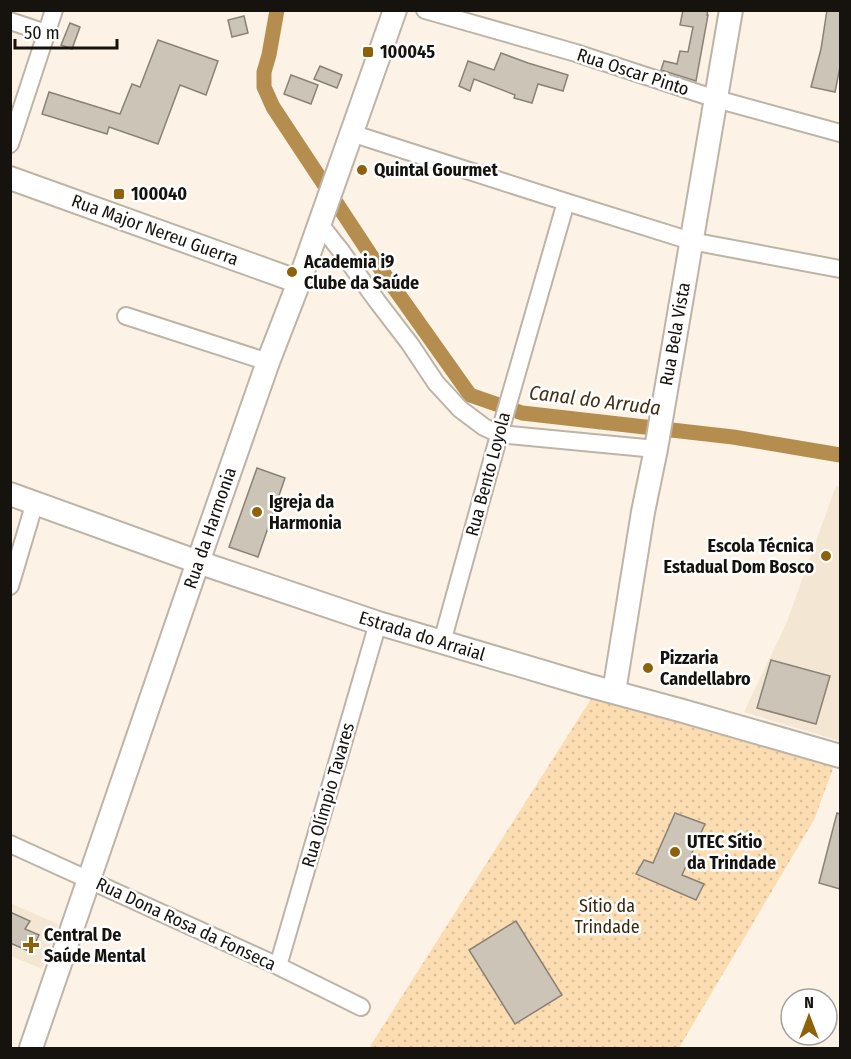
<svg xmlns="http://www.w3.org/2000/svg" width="851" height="1059" font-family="'Fira Sans Condensed',sans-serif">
<defs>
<pattern id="grass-dots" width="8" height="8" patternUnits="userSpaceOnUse" patternTransform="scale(1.5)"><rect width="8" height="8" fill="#fbddb1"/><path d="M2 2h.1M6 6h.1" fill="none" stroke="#d6bd97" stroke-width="1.8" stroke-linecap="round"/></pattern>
</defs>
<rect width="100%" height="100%" fill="#fcf3e6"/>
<!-- built -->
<path fill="#f3e6d3" d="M 836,486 L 840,487 L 840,741 L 744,712 L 786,624 Z
M 10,903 L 58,924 L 42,969 L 11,956 Z"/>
<!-- grass -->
<path fill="url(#grass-dots)" d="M 598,688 L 838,755 L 814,820 L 679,1048 L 369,1048 Z"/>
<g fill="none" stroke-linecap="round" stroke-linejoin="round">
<!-- canal -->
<path stroke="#b58e4f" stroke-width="15" d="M 277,10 L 269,55 L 264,72 L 264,87 L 273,107 L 370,254 L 470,395 L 522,413 L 733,437 L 840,455"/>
</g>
<!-- building -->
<path fill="#ccc4b7" stroke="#8a8277" stroke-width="1.5" d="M 683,10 L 708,10 L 707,15 L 708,15 L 696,81 L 661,70 L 664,61 L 677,64 L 680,51 L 688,52 L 693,27 L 680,25 Z
M 827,10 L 840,10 L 840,67 L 835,92 L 811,87 L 821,49 Z
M 244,16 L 248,33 L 232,37 L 228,20 Z
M 70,23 L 80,27 L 72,49 L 61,45 Z
M 158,40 L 218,61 L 206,95 L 180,85 L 158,144 L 109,127 L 107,134 L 42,114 L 49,92 L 120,114 L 132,84 L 140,87 Z
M 501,53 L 528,63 L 568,75 L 563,91 L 538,84 L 532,103 L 514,98 L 515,95 L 474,79 L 470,91 L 459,86 L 468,61 L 494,70 Z
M 320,66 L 342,75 L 337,88 L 314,79 Z
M 291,75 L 318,85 L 311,104 L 284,94 Z
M 257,468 L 285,478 L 258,557 L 229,547 Z
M 771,660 L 830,676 L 816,724 L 757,708 Z
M 675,813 L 705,824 L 682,875 L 704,884 L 696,900 L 636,874 L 644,860 L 653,863 Z
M 837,813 L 840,814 L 840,889 L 819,883 Z
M 10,912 L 30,921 L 25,929 L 39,935 L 31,952 L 10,943 Z
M 516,921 L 562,995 L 515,1024 L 469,950 Z"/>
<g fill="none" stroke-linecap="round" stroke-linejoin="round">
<defs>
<path id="street" d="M 425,10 L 576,53 L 716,99 L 840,133
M 10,21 L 46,33
M 351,133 L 566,202 L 691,241 L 840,269
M 10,144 L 54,10
M 319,223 L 341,251 L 377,301 L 410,344 L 436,383 L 460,409 L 484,427 L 499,434 L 656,449
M 126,316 L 268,362
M 10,586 L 35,502
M 442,642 L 501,428 L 566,202
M 10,844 L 278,966 L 361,1007
M 278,966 L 378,623"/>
<path id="secondary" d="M 10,178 L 299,282
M 10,494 L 198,562 L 378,623 L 587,685 L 683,711 L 840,756
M 614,692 L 643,512 L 656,449 L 731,10
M 31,1048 L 198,562 L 268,362 L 299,282 L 395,10"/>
</defs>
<!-- street casing -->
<use href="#street" stroke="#bdb4a8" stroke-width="20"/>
<!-- secondary casing -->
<use href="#secondary" stroke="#bdb4a8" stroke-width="26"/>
<!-- street -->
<use href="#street" stroke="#fff" stroke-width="16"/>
<!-- secondary -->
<use href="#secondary" stroke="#fff" stroke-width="22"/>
</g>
<!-- markers -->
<g fill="#8e6209" stroke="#fff" stroke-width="2">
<rect x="362" y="46" width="12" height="12" rx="3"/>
<circle cx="362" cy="170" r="6"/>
<rect x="113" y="188" width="12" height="12" rx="3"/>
<circle cx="292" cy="272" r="6"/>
<circle cx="257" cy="512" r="6"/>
<circle cx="826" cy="556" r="6"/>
<circle cx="648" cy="668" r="6"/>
<circle cx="675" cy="852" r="6"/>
<path d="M28 936h6v6h6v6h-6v6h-6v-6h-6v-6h6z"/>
</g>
<g text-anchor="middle" stroke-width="5" stroke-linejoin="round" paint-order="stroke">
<!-- poi labels -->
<g font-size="18" font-weight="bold" fill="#16130f" stroke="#fff" text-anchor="start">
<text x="380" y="58">100045</text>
<text x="374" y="176">Quintal Gourmet</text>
<text x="131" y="200">100040</text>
<text x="304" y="268">Academia i9<tspan x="304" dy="21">Clube da Saúde</tspan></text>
<text x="269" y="508">Igreja da<tspan x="269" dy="21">Harmonia</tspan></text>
<text x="814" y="552" text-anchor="end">Escola Técnica<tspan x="814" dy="21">Estadual Dom Bosco</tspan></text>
<text x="660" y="664">Pizzaria<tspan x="660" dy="21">Candellabro</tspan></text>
<text x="687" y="848">UTEC Sítio<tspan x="687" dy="21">da Trindade</tspan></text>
<text x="44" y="941">Central De<tspan x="44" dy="21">Saúde Mental</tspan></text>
</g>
<!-- street labels -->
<g font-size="18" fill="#16130f" stroke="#fff">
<text transform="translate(633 72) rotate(18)" y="6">Rua Oscar Pinto</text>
<text transform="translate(155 230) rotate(20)" y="6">Rua Major Nereu Guerra</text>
<text transform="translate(675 334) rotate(-80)" y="6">Rua Bela Vista</text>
<text transform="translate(488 474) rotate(-75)" y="6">Rua Bento Loyola</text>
<text transform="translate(210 528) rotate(-71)" y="6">Rua da Harmonia</text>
<text transform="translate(422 636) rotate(17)" y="6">Estrada do Arraial</text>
<text transform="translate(328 795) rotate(-74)" y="6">Rua Olímpio Tavares</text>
<text transform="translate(186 924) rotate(25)" y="6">Rua Dona Rosa da Fonseca</text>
</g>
<!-- park labels -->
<g font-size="18" fill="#38270a" stroke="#fff">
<text x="607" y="912">Sítio da<tspan x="607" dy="21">Trindade</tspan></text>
</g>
<!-- water labels -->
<g font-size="20" font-style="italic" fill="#433115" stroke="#fff">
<text transform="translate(595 400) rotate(7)" y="7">Canal do Arruda</text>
</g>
</g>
<!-- border -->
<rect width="851" height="1059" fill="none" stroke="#16130f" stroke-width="24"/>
<!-- north arrow -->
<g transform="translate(809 1017)"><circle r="28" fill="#ffffff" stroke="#a2a19f" stroke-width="1.5"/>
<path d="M0-4.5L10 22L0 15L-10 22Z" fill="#8e6209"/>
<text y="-9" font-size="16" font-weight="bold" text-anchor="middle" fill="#16130f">N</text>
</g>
<!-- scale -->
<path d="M15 39v9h102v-9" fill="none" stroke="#16130f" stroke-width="3"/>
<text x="24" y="39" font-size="18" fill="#16130f" stroke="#ffffff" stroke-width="4.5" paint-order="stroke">50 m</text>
</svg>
